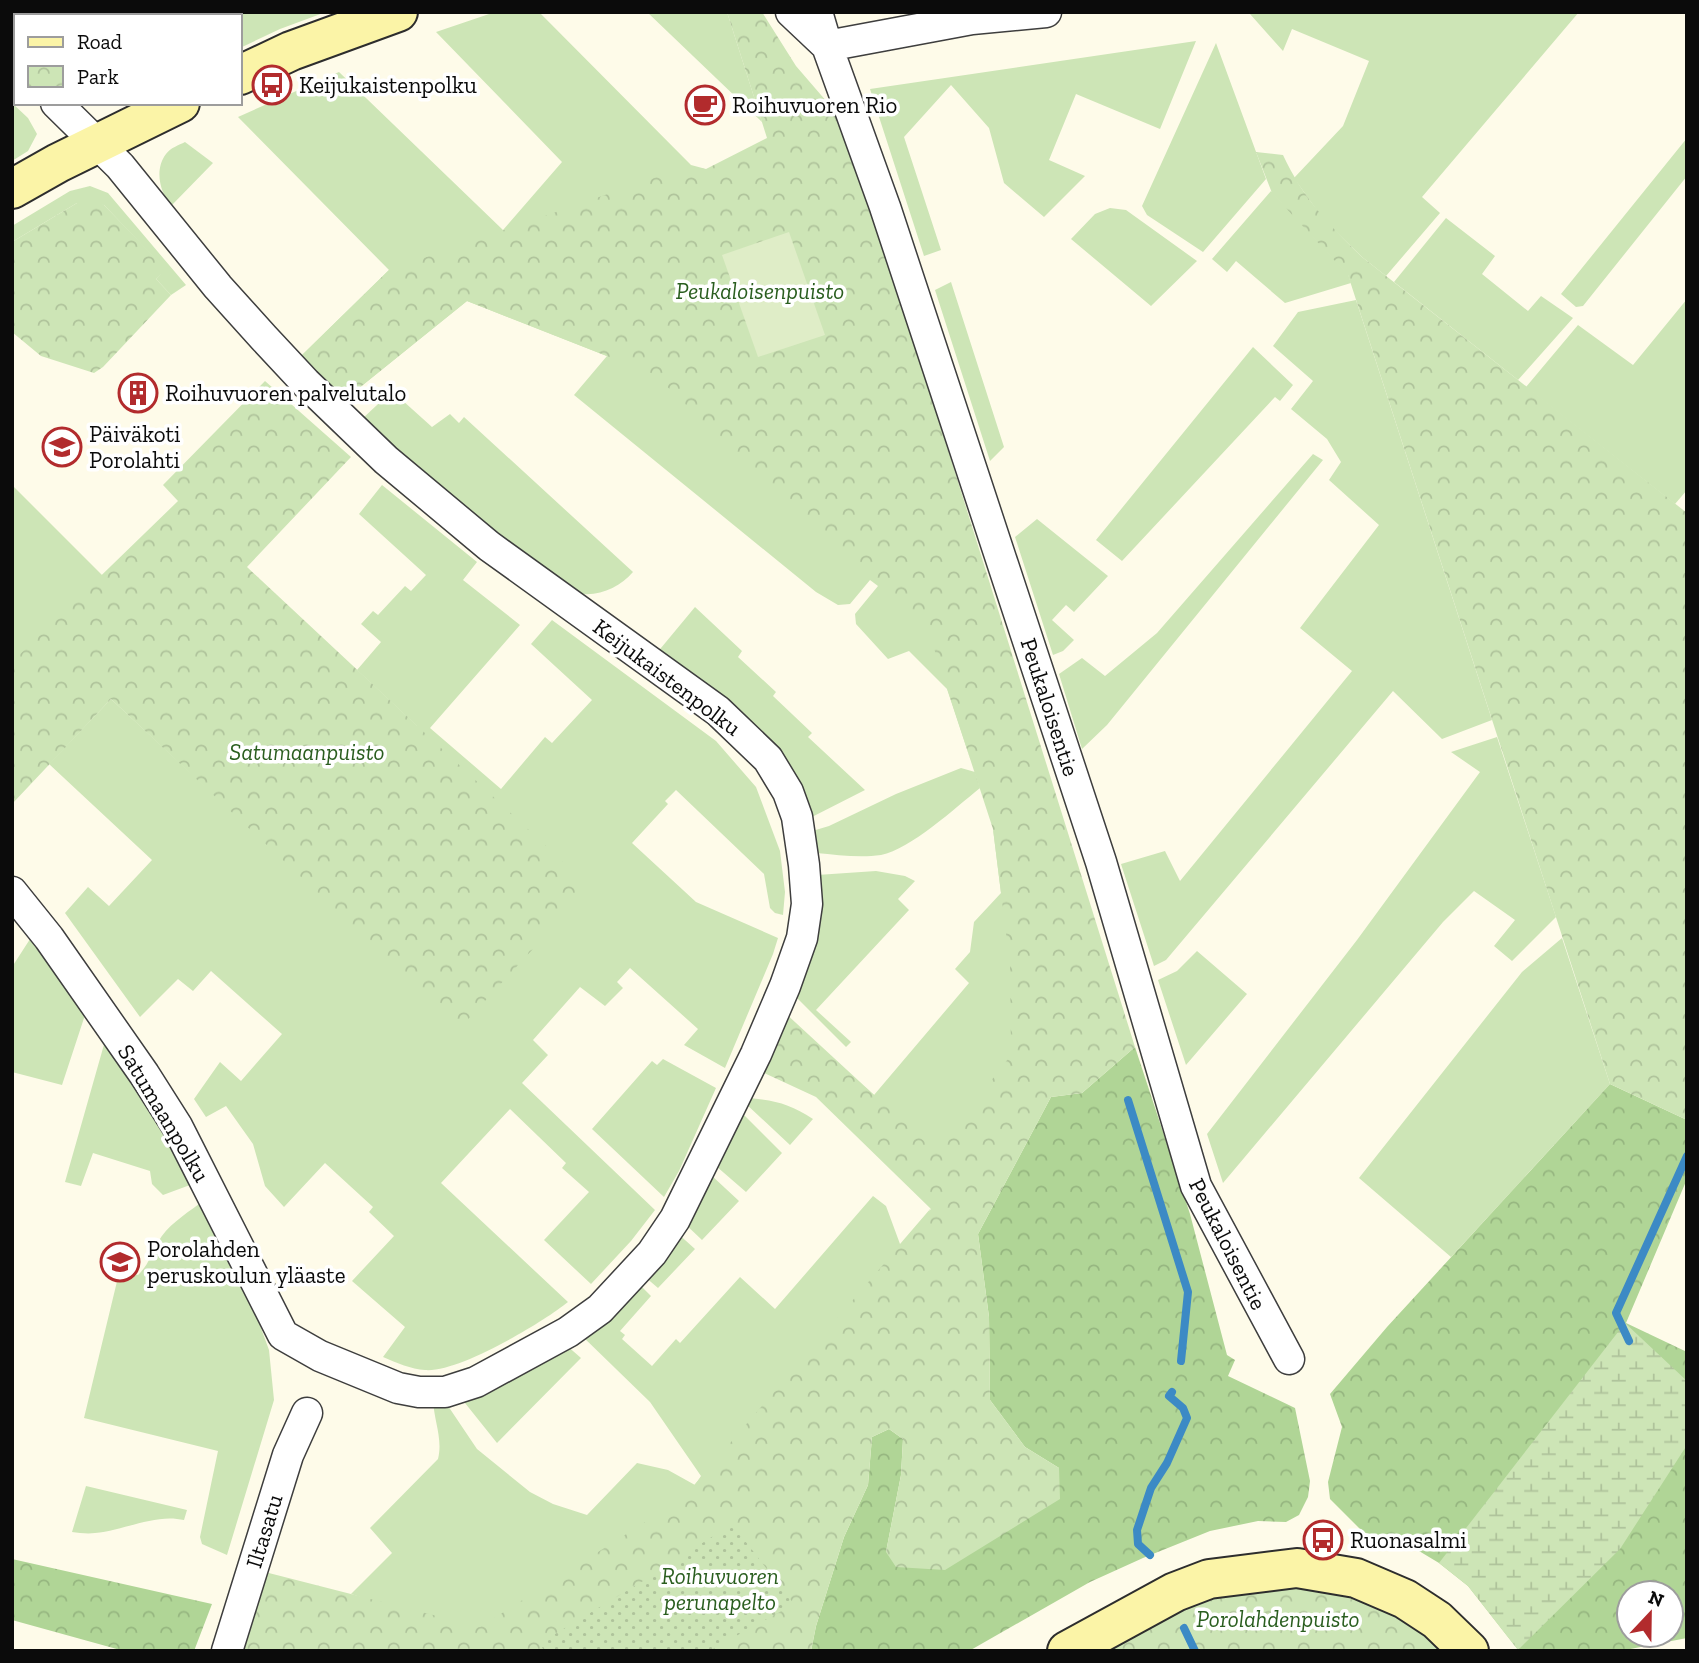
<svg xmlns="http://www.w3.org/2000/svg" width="1699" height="1663" font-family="'Zilla Slab',serif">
<defs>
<pattern id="forest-crowns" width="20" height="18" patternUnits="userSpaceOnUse" patternTransform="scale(1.75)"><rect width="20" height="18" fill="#b0d596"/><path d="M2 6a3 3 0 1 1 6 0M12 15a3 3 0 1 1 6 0" fill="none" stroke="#96b680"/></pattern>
<pattern id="wetland-marsh" width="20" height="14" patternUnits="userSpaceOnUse" patternTransform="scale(1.75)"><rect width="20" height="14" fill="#cde5b6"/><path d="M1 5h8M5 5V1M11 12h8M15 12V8" fill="none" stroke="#afc39b"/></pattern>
<pattern id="park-crowns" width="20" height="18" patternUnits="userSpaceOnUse" patternTransform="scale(1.75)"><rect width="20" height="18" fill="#cde5b6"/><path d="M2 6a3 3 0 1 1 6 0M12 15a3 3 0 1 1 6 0" fill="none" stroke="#afc39b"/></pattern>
<pattern id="garden-dots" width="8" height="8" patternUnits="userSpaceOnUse" patternTransform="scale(1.75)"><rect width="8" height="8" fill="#cde5b6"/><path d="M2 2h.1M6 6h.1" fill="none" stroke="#afc39b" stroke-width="1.8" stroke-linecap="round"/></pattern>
</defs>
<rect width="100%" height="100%" fill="#fefbe9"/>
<!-- grass -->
<path fill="#cde5b6" d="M 204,12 L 326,12 L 280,29 L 240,48 L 240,16 L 203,16 Z
M 495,12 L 539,12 L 691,165 L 687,181 L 299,358 L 389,270 L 238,117 L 339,72 L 503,230 L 562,162 L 436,32 Z
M 647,12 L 727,12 L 762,122 Z
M 1259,12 L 1579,12 L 1422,197 L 1440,213 L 1386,276 L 1362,257 L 1323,219 L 1294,178 L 1343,126 L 1369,61 L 1292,29 L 1283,51 L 1250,14 Z
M 1196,41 L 1160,129 L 1076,94 L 1049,160 L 1085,176 L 1044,217 L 1004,183 L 989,128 L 951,85 L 904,137 L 941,250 L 924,256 L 870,89 Z
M 1216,43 L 1266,179 L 1203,252 L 1147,215 L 1142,206 Z
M 12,103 L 28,118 L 37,134 L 28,151 L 12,161 Z
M 1687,138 L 1687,176 L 1583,306 L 1576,307 L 1561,294 Z
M 185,142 L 213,163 L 171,206 C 160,192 154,170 166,154 C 170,148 179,145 185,142 Z
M 90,186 L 108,193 L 186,285 L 171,295 L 156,279 L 165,269 L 104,205 L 77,203 L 12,242 L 12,226 L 70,191 Z
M 1271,191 L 1348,274 L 1351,283 L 1285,303 L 1236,261 L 1227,272 L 1212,259 Z
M 1110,208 L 1126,210 L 1197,261 L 1151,306 L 1071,239 L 1095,214 Z
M 1446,218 L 1495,256 L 1482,274 L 1528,311 L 1541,296 L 1573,318 L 1518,380 L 1394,282 Z
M 542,279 L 901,530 L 971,761 L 947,689 L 909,651 L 888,659 L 856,624 L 855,614 L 878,586 L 870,580 L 850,604 L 838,605 L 816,592 L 574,395 L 607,356 L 467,301 L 343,401 L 440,294 Z
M 951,282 L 1004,447 L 990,461 L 935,290 Z
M 1687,299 L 1687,490 L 1675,504 L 1526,387 L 1578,325 L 1633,365 Z
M 1356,300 L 1492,720 L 1442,739 L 1393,691 L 1166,960 L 1154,966 L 1121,864 L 1165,851 L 1180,881 L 1352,671 L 1300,628 L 1379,525 L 1329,480 L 1341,462 L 1327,439 L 1291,409 L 1313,381 L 1273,346 L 1298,312 Z
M 1253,347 L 1293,385 L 1280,401 L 1275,397 L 1122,561 L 1096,540 Z
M 392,391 L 432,427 L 450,414 L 459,423 L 464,417 L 633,572 C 618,589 593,600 570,591 C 557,586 539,568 527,559 C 469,516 416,467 362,419 Z
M 1313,454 L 1323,460 L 1107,725 L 1082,749 L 1059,674 L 1082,658 L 1105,676 L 1157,633 Z
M 12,485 L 108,581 L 12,677 Z
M 382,485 L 477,562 L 463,580 L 520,625 L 430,728 L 501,789 L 545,737 L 552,743 L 592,700 L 531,644 L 552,620 L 716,741 L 756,787 L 780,851 L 785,892 L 783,915 L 775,913 L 770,908 L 764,874 L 676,790 L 665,801 L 668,804 L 632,843 L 696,902 L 778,938 L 773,954 L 725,1068 L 684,1045 L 698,1029 L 630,968 L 617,982 L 623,988 L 605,1006 L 580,987 L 533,1040 L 548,1055 L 522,1083 L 655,1210 L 631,1241 L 591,1284 L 544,1240 L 589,1192 L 562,1168 L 566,1163 L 510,1109 L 441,1183 L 568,1302 C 542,1323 458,1373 425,1370 C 411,1369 397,1363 383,1357 L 405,1327 L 352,1281 L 394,1236 L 369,1212 L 373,1207 L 325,1163 L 284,1207 L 265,1186 L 253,1144 L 226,1106 L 206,1117 L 194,1099 L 220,1062 L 241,1081 L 282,1034 L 211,971 L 193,991 L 178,979 L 140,1017 L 65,913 L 88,887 L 109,906 L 152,860 L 49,764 L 111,699 L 292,867 L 417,726 L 357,670 L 381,642 L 361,624 L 373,611 L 378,615 L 405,586 L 411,591 L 426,575 L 359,514 Z
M 1037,519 L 1108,576 L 1074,612 L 1066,605 L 1052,620 L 1074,640 L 1063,651 L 1053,655 L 1015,537 Z
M 695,607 L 742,651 L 738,657 L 776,692 L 773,696 L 812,733 L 808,737 L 865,790 L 806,820 L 656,654 Z
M 1497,737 L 1556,917 L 1512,961 L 1494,946 L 1515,920 L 1474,891 L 1443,922 L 1223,1183 L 1207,1134 L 1357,940 L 1480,772 L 1451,752 Z
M 961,768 L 975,772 L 980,788 C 955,808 911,849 881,855 C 860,858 838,855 816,853 L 809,832 L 829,826 L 896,794 Z
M 993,829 L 1054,994 L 961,1222 L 864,1086 L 874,1095 L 969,983 L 955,969 L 970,952 L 974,922 L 1001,893 Z
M 876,871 L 905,876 L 915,881 L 898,899 L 909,910 L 816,1010 L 851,1042 L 846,1047 L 791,992 L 817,875 Z
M 32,936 L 86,1012 L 62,1085 L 12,1072 L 12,967 Z
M 1562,938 L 1610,1084 L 1451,1257 L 1359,1178 L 1522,972 Z
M 1197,951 L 1247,994 L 1186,1065 L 1158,980 L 1177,971 Z
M 105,1041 L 169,1144 L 190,1185 L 163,1195 L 152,1184 L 150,1171 L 93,1153 L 81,1186 L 65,1182 Z
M 663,1059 L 716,1088 L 679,1171 L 664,1197 L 592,1129 L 652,1061 L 657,1065 Z
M 747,1098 C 775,1100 790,1104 813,1119 L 790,1145 L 745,1103 Z
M 741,1112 L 782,1153 L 746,1192 L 716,1166 Z
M 711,1175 L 739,1201 L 702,1240 L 682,1221 Z
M 873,1196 L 886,1206 L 900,1244 L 931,1208 L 814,1425 L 499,1642 L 351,1594 L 392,1553 L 370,1528 L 438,1459 C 443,1439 434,1421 433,1400 L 444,1400 L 477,1449 L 530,1492 L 553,1504 L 587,1515 L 637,1463 L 668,1470 L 695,1485 L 701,1476 L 650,1402 L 580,1334 L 637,1282 L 651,1296 L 620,1331 L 625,1335 L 622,1339 L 652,1366 L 676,1339 L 680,1343 L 740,1277 L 775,1309 Z
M 199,1204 L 258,1320 L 269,1350 L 274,1400 L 227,1555 L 202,1544 L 200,1537 L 218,1451 L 84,1418 L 120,1269 L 138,1275 C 151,1262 149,1256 158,1242 C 167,1226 184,1215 199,1204 Z
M 675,1231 L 695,1249 L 658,1288 L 644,1276 Z
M 565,1344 L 581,1358 L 497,1443 L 461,1398 Z
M 86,1486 L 187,1510 L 184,1520 C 155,1513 123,1531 95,1533 C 88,1534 79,1533 72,1532 Z"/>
<!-- forest -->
<path fill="url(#forest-crowns)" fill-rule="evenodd" d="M 1135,1047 L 1190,1214 L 1227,1355 L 1235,1360 L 1228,1376 L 1295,1408 L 1310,1481 L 1308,1497 L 1299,1515 L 1286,1522 L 1258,1521 L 1210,1531 L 1143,1558 L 1090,1582 L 969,1651 L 811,1651 L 816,1626 L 844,1537 L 868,1485 L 872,1437 L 889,1429 L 903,1439 L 901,1475 L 886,1552 L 1059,1468 L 1025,1447 L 990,1400 L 989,1317 L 978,1234 L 1051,1097 L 1082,1093 Z
M 1610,1084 L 1687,1120 L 1687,1179 L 1626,1323 L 1687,1352 L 1687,1638 L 1620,1651 L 1519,1651 L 1468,1586 L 1439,1563 L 1419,1551 L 1363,1532 L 1330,1499 L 1328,1482 L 1342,1427 L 1330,1394 L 1387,1327 ZM 1629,1593 L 1671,1593 L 1671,1635 L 1629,1635 Z
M 12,1559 L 212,1604 L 194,1651 L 124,1651 L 12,1620 Z"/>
<!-- wetland -->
<path fill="url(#wetland-marsh)" d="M 1625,1323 L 1687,1381 L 1687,1445 L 1620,1549 L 1518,1650 L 1468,1586 L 1439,1563 Z"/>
<!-- park -->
<path fill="url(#park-crowns)" d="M 727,12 L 762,12 L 796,66 L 846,124 L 1135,1047 L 1082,1093 L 1051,1097 L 978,1234 L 989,1317 L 990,1400 L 1025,1447 L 1059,1468 L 1060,1499 L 945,1570 L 896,1567 L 886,1552 L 901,1475 L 903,1439 L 889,1429 L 872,1437 L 868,1485 L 844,1537 L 816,1626 L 811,1651 L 243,1651 L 261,1571 L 480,1627 L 683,1498 L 931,1209 L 816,1097 L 760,1071 L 783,1011 L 936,1152 L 1011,1055 L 1010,965 L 993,829 L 928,630 L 780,496 L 655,375 L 467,301 L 343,401 L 299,358 L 389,270 L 691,165 L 706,169 L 767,138 Z
M 1256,152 L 1283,155 C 1303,198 1328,224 1362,257 L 1687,513 L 1687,1120 L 1610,1084 L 1348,275 L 1272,193 Z
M 92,199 L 104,205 L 166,269 L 156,279 L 171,295 L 103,367 L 94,373 L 41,356 L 12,332 L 12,242 L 77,203 Z
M 265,381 L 351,457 L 247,567 L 590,887 L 461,1027 L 111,699 L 12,804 L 12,662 L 178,501 L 163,485 Z
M 1296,1586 C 1334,1592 1373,1600 1408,1618 C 1422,1625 1434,1640 1446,1651 L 1092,1651 L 1145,1623 L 1221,1595 Z"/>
<!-- garden -->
<path fill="url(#garden-dots)" d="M 732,1524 L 794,1604 L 709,1651 L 544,1651 L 540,1643 L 643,1581 Z"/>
<!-- pitch -->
<path fill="#dfedc7" d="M 789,232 L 825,335 L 758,357 L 722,255 Z"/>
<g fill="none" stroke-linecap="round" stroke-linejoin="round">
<!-- stream -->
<path stroke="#3c8ac5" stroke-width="8" d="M 1128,1100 L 1188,1292 L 1181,1361
M 1629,1341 L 1616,1313 L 1687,1156
M 1150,1555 L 1138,1544 L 1137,1530 L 1151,1488 L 1167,1463 L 1187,1418 L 1183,1408 L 1169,1396 L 1172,1392
M 1184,1628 L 1195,1651"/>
<defs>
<path id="street" d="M 791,12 L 827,46
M 817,12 L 827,46 L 885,207 L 1101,862 L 1196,1186 L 1289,1359
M 827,46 L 972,19 L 1046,12
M 12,64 L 16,67
M 12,892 L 49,938 L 144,1074 L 177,1126 L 283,1335 L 320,1356 L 398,1388 L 419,1392 L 445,1392 L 476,1382 L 568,1332 L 600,1309 L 652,1253 L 675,1219 L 756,1054 L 785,986 L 802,938 L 807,904 L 804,865 L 797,817 L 788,792 L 768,759 L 718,711 L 489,546 L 386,460 L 306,383 L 264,338 L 218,287 L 120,166 L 56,103
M 227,1651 L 288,1455 L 307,1413"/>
<path id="secondary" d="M 240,75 L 291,51 L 398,12
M 12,189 L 58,163 L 180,103
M 1067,1651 L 1175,1592 L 1209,1579 L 1297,1568 L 1356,1578 L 1405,1599 L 1437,1620 L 1469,1651"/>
</defs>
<!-- street casing -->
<use href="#street" stroke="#3e3e3e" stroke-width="33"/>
<!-- secondary casing -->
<use href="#secondary" stroke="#2d2d2d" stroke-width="42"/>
<!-- street -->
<use href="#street" stroke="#fff" stroke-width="30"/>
<!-- secondary -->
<use href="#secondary" stroke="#fbf4a7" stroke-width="38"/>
</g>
<!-- icons -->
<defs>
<symbol id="bus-ring" viewBox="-11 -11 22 22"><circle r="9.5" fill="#fff" stroke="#b22b2d" stroke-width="1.5"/><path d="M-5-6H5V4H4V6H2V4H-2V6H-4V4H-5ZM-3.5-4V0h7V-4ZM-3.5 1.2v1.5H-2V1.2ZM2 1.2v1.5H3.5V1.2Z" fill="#b22b2d"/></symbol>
<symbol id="cafe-ring" viewBox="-11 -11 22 22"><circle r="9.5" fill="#fff" stroke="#b22b2d" stroke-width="1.5"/><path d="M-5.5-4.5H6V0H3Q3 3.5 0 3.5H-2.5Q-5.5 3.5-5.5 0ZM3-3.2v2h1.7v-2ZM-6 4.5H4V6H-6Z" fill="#b22b2d"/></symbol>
<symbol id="building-ring" viewBox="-11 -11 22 22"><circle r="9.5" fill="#fff" stroke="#b22b2d" stroke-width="1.5"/><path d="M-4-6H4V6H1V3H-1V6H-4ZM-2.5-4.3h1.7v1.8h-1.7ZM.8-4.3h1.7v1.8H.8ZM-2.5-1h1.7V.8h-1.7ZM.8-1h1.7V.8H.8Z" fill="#b22b2d"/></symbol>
<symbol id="school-ring" viewBox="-11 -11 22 22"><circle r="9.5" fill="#fff" stroke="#b22b2d" stroke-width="1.5"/><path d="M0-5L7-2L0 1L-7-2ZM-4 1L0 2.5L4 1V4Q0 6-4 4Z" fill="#b22b2d"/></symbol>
</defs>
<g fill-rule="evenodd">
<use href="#bus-ring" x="250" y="63" width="44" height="44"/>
<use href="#cafe-ring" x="683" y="83" width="44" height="44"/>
<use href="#building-ring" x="116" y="371" width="44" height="44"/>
<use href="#school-ring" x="40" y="425" width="44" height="44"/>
<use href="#school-ring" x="98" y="1240" width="44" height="44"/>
<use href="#bus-ring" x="1301" y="1518" width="44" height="44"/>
</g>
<g text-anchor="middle" stroke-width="7" stroke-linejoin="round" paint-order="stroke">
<!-- poi labels -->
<g font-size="23" fill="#0b0b0b" stroke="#fff" text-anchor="start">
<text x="299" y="93">Keijukaistenpolku</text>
<text x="732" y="113">Roihuvuoren Rio</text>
<text x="165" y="401">Roihuvuoren palvelutalo</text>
<text x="89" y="442">Päiväkoti<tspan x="89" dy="26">Porolahti</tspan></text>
<text x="147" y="1257">Porolahden<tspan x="147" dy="26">peruskoulun yläaste</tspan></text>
<text x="1350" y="1548">Ruonasalmi</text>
</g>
<!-- park labels -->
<g font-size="23" font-style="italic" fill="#2a5e1f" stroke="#fff">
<text x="760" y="299">Peukaloisenpuisto</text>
<text x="307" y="760">Satumaanpuisto</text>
<text x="720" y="1584">Roihuvuoren<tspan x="720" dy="26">perunapelto</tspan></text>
<text x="1278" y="1627">Porolahdenpuisto</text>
</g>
<!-- street labels -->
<g font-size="23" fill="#0b0b0b" stroke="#fff">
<text transform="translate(667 677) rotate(37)" y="8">Keijukaistenpolku</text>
<text transform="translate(1050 707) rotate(72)" y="8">Peukaloisentie</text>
<text transform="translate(164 1113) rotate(59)" y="8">Satumaanpolku</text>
<text transform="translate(1228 1244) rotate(63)" y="8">Peukaloisentie</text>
<text transform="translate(264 1531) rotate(-73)" y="8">Iltasatu</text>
</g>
</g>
<!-- border -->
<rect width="1699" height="1663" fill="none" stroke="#0b0b0b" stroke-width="28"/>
<!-- legend -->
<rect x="14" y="14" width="228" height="91" fill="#ffffff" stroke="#9d9d9d" stroke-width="2"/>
<rect x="28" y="37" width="35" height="10" fill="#fbf4a7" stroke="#9d9d9d" stroke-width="2"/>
<text x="77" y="49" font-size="21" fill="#0b0b0b">Road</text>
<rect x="28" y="66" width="35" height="21" fill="url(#park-crowns)" stroke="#9d9d9d" stroke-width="2"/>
<text x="77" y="84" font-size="21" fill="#0b0b0b">Park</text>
<!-- north arrow -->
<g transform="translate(1650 1614) rotate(22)"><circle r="33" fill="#ffffff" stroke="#9d9d9d" stroke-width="2"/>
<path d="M0-5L12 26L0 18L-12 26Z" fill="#b22b2d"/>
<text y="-10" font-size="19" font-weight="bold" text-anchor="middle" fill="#0b0b0b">N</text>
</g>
</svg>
